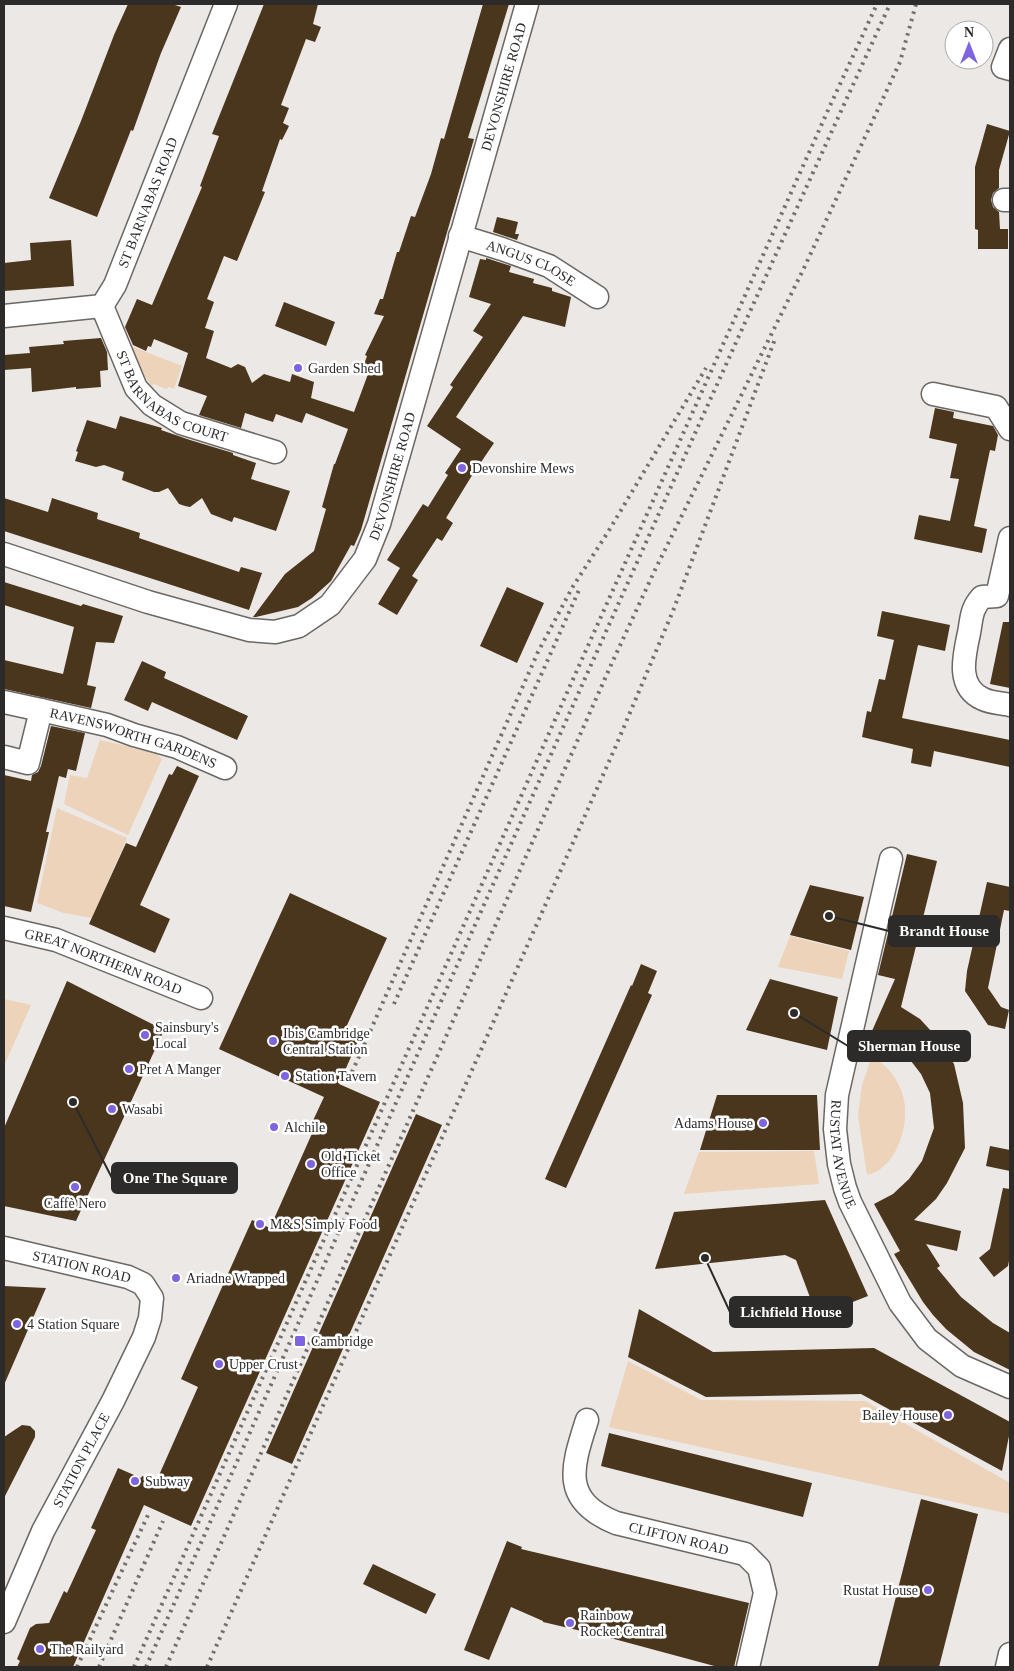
<svg xmlns="http://www.w3.org/2000/svg" width="1014" height="1671" font-family="Georgia,serif">
<rect width="100%" height="100%" fill="#ece8e5"/>
<!-- green -->
<path fill="#ecd3b9" d="M 128,345 L 182,366 L 174,389 L 169,387 L 166,389 L 154,384 L 151,386 L 137,364 Z
M 100,740 L 156,753 L 162,759 L 128,835 L 64,804 L 70,775 L 87,778 Z
M 57,808 L 127,838 L 92,918 L 64,913 L 37,903 Z
M 790,936 L 849,951 L 842,979 L 778,967 Z
M 4,999 L 31,1005 L 4,1066 Z
M 872,1056 C 882,1063 890,1069 896,1080 C 902,1090 906,1102 905,1114 C 905,1137 892,1170 867,1175 L 858,1116 L 862,1085 Z
M 814,1151 L 819,1184 L 684,1194 L 699,1152 Z
M 628,1361 L 701,1400 L 865,1401 L 1010,1483 L 1010,1514 L 609,1427 Z"/>
<!-- building -->
<path fill="#4a351d" d="M 128,4 L 172,4 L 181,7 L 161,53 L 133,131 L 131,130 L 97,217 L 49,198 L 81,121 L 114,35 Z
M 264,4 L 318,4 L 313,24 L 321,27 L 315,42 L 306,39 L 281,105 L 289,108 L 283,123 L 289,126 L 282,140 L 280,139 L 262,191 L 265,192 L 248,234 L 237,261 L 224,256 L 207,299 L 214,302 L 205,328 L 214,331 L 206,358 L 231,368 L 238,364 L 245,367 L 252,383 L 264,374 L 290,382 L 292,374 L 314,382 L 311,398 L 354,412 L 368,374 L 361,373 L 367,356 L 365,355 L 384,316 L 374,314 L 380,299 L 383,299 L 397,252 L 399,252 L 411,216 L 415,217 L 431,174 L 441,138 L 444,139 L 483,4 L 509,4 L 468,138 L 474,139 L 361,530 L 354,546 L 351,545 L 331,581 L 312,598 L 298,607 L 256,617 L 253,617 L 285,574 L 314,551 L 326,509 L 322,507 L 334,464 L 335,464 L 348,429 L 306,413 L 302,423 L 276,414 L 273,422 L 245,413 L 241,428 L 199,415 L 207,396 L 178,386 L 188,353 L 154,339 L 151,347 L 148,346 L 146,351 L 133,345 L 125,327 L 137,299 L 152,305 L 202,187 L 200,186 L 219,136 L 212,134 Z
M 987,124 L 1010,131 L 999,170 L 999,188 L 993,193 L 991,200 L 993,207 L 999,212 L 1000,229 L 1008,229 L 1008,249 L 978,249 L 978,230 L 975,229 L 975,167 Z
M 497,217 L 518,222 L 515,234 L 519,234 L 517,240 L 493,232 Z
M 71,240 L 74,286 L 4,291 L 4,263 L 31,260 L 30,243 Z
M 486,258 L 511,266 L 509,272 L 534,279 L 533,283 L 552,288 L 552,291 L 571,297 L 565,327 L 523,316 L 456,417 L 494,443 L 471,477 L 446,518 L 453,523 L 442,541 L 437,538 L 412,576 L 418,580 L 397,615 L 378,604 L 400,568 L 387,560 L 423,504 L 428,507 L 448,475 L 445,473 L 461,449 L 427,426 L 453,387 L 450,385 L 483,337 L 473,331 L 491,304 L 469,297 L 480,259 L 486,260 Z
M 284,302 L 335,322 L 326,346 L 275,326 Z
M 101,338 L 107,352 L 108,370 L 100,371 L 101,387 L 76,389 L 76,387 L 32,392 L 31,368 L 4,370 L 4,355 L 30,353 L 29,347 L 64,344 L 63,341 Z
M 935,408 L 954,412 L 953,418 L 993,426 L 998,435 L 995,451 L 990,450 L 974,526 L 987,529 L 982,553 L 914,539 L 919,515 L 950,521 L 959,479 L 950,478 L 957,444 L 929,438 Z
M 120,416 L 162,428 L 161,430 L 190,440 L 233,453 L 233,455 L 256,463 L 251,479 L 290,491 L 276,531 L 234,517 L 232,522 L 211,514 L 202,498 L 190,507 L 185,506 L 179,504 L 168,488 L 159,492 L 154,492 L 122,480 L 124,472 L 104,465 L 96,467 L 75,461 L 78,452 L 76,451 L 87,420 L 116,429 Z
M 4,498 L 48,512 L 52,498 L 98,513 L 97,519 L 140,533 L 139,538 L 239,572 L 241,567 L 262,573 L 249,610 L 4,531 Z
M 4,582 L 81,606 L 83,604 L 123,616 L 114,643 L 96,642 L 87,685 L 96,687 L 91,708 L 4,689 L 4,660 L 63,674 L 74,627 L 4,605 Z
M 507,587 L 544,603 L 517,663 L 480,646 Z
M 882,611 L 950,625 L 945,651 L 918,645 L 902,718 L 1010,740 L 1010,767 L 934,751 L 931,767 L 911,763 L 913,749 L 862,737 L 867,711 L 871,712 L 879,679 L 885,680 L 894,640 L 877,636 Z
M 1003,622 L 1010,622 L 1010,688 L 990,684 Z
M 142,661 L 166,672 L 164,678 L 248,716 L 237,740 L 152,702 L 148,711 L 124,700 Z
M 51,726 L 85,733 L 76,771 L 68,769 L 66,778 L 59,776 L 46,832 L 49,832 L 31,912 L 4,906 L 4,775 L 31,781 L 32,775 L 38,772 L 41,766 Z
M 177,766 L 199,776 L 140,905 L 170,919 L 155,953 L 89,924 L 126,843 L 136,847 L 169,774 L 172,775 Z
M 907,854 L 937,861 L 901,1007 L 920,1019 L 932,1032 L 954,1064 L 963,1103 L 965,1148 L 947,1183 L 936,1199 L 914,1220 L 961,1231 L 957,1251 L 926,1244 L 940,1266 L 937,1268 L 961,1297 L 993,1323 L 1010,1333 L 1010,1370 L 974,1352 L 946,1329 L 933,1315 L 923,1302 L 894,1254 L 900,1251 L 874,1204 L 893,1194 L 909,1179 L 922,1161 L 934,1128 L 930,1093 L 921,1074 L 904,1052 L 887,1039 L 872,1031 L 895,979 L 878,975 Z
M 987,882 L 1010,887 L 1010,911 L 1004,910 L 988,988 L 1001,1007 L 1009,1010 L 1005,1029 L 988,1025 L 965,991 L 967,971 Z
M 810,885 L 864,897 L 851,950 L 790,935 Z
M 290,893 L 387,938 L 343,1034 L 358,1041 L 339,1084 L 380,1102 L 191,1526 L 144,1505 L 73,1667 L 17,1667 L 20,1661 L 17,1659 L 30,1628 L 36,1624 L 49,1623 L 64,1591 L 67,1593 L 96,1530 L 91,1528 L 118,1468 L 141,1478 L 142,1476 L 156,1482 L 198,1387 L 181,1379 L 252,1220 L 270,1228 L 314,1129 L 310,1127 L 324,1097 L 219,1049 Z
M 641,964 L 657,971 L 648,993 L 652,995 L 566,1188 L 545,1179 L 631,985 L 632,986 Z
M 770,979 L 838,997 L 827,1050 L 746,1030 Z
M 67,981 L 164,1030 L 76,1221 L 4,1206 L 4,1128 Z
M 717,1095 L 817,1095 L 820,1150 L 700,1150 Z
M 416,1114 L 442,1125 L 292,1464 L 266,1453 Z
M 990,1146 L 1010,1150 L 1010,1171 L 986,1166 Z
M 1003,1188 L 1010,1189 L 1010,1256 L 1008,1266 L 994,1277 L 979,1258 L 990,1249 Z
M 825,1200 L 868,1296 L 817,1316 L 796,1260 L 785,1255 L 655,1269 L 674,1212 Z
M 4,1286 L 46,1288 L 4,1385 Z
M 639,1309 L 713,1352 L 874,1348 L 1010,1422 L 1010,1431 L 1002,1471 L 861,1394 L 706,1397 L 628,1357 Z
M 22,1425 L 30,1426 L 35,1431 L 35,1437 L 4,1498 L 4,1437 Z
M 609,1433 L 812,1483 L 803,1517 L 601,1466 Z
M 921,1499 L 978,1514 L 939,1667 L 878,1667 Z
M 507,1541 L 522,1547 L 521,1549 L 749,1603 L 734,1667 L 718,1667 L 603,1636 L 543,1622 L 543,1621 L 511,1607 L 489,1660 L 464,1650 Z
M 373,1564 L 436,1594 L 426,1614 L 363,1584 Z"/>
<g fill="none" stroke-linecap="round" stroke-linejoin="round">
<defs>
<g id="minor">
<path d="M 1010,49 L 1003,67 L 1010,69"/>
<path d="M 1004,200 L 1010,200"/>
<path id="s1" d="M 460,236 L 502,249 L 549,266 L 597,297"/>
<path id="s2" d="M 102,306 L 136,388 L 152,405 L 181,423 L 275,452"/>
<path id="s3" d="M 4,316 L 102,306 L 115,285 L 226,4"/>
<path d="M 933,394 L 996,407 L 1010,429"/>
<path d="M 1010,538 L 997,596 L 982,597 C 971,609 972,617 969,633 C 964,656 956,687 983,699 C 991,703 1002,703 1010,705"/>
<path id="s4" d="M 4,554 L 148,602 L 249,630 L 275,632 L 299,626 L 330,605 L 365,559 L 379,524 L 527,4"/>
<path d="M 4,702 L 41,710"/>
<path id="s5" d="M 4,757 L 28,763 L 41,710 L 107,725 L 134,735 L 177,747 L 225,768"/>
<path id="s6" d="M 891,859 L 837,1095 L 835,1129 L 839,1164 L 845,1188 L 850,1202 L 900,1303 L 927,1339 L 962,1366 L 1010,1387"/>
<path id="s7" d="M 4,928 L 56,940 L 201,998"/>
<path id="s8" d="M 4,1248 L 128,1277 L 143,1284 L 152,1298 L 150,1318 L 144,1337 L 113,1401 L 43,1531 L 4,1622"/>
<path id="s9" d="M 587,1420 C 572,1467 560,1500 616,1523 L 745,1554 L 759,1568 L 765,1593 L 748,1667"/>
<path d="M 1007,1667 L 1010,1654"/>
</g>
</defs>
<!-- minor casing -->
<use href="#minor" stroke="#6a6764" stroke-width="25"/>
<!-- minor -->
<use href="#minor" stroke="#fff" stroke-width="22"/>
<!-- rail -->
<path stroke="#72706e" stroke-width="4" stroke-dasharray="2.5 5" stroke-linecap="butt" d="M 394,1004 L 579,590
M 349,1079 L 538,652 L 572,588 L 608,532 L 706,368
M 77,1667 L 148,1515
M 99,1667 L 163,1521
M 134,1667 L 574,677 L 829,108 L 877,4
M 146,1667 C 392,1112 637,556 890,4
M 166,1667 L 611,665 L 654,572 L 804,268 L 900,62 L 916,4
M 207,1667 L 615,748 L 673,611 L 775,339"/>
</g>
<!-- markers -->
<g fill="#7e64df" stroke="#fff" stroke-width="2">
<circle cx="298" cy="368" r="5"/>
<circle cx="462" cy="468" r="5"/>
<circle cx="145" cy="1035" r="5"/>
<circle cx="273" cy="1041" r="5"/>
<circle cx="129" cy="1069" r="5"/>
<circle cx="285" cy="1076" r="5"/>
<circle cx="112" cy="1109" r="5"/>
<circle cx="763" cy="1123" r="5"/>
<circle cx="274" cy="1127" r="5"/>
<circle cx="311" cy="1164" r="5"/>
<circle cx="75" cy="1187" r="5"/>
<circle cx="260" cy="1224" r="5"/>
<circle cx="176" cy="1278" r="5"/>
<circle cx="17" cy="1324" r="5"/>
<rect x="294" y="1335" width="12" height="12" rx="2.5"/>
<circle cx="219" cy="1364" r="5"/>
<circle cx="948" cy="1415" r="5"/>
<circle cx="135" cy="1481" r="5"/>
<circle cx="928" cy="1590" r="5"/>
<circle cx="570" cy="1623" r="5"/>
<circle cx="40" cy="1649" r="5"/>
</g>
<g text-anchor="middle" stroke-width="5" stroke-linejoin="round" paint-order="stroke">
<!-- street labels -->
<g font-size="14" fill="#2d2b2a" stroke="#fff">
<text dy="5" stroke="none"><textPath href="#s4" startOffset="895">DEVONSHIRE ROAD</textPath></text>
<text dy="5" stroke="none"><textPath href="#s3" startOffset="212">ST BARNABAS ROAD</textPath></text>
<text dy="5" stroke="none"><textPath href="#s1" startOffset="76">ANGUS CLOSE</textPath></text>
<text dy="5" stroke="none"><textPath href="#s2" startOffset="122">ST BARNABAS COURT</textPath></text>
<text dy="5" stroke="none"><textPath href="#s4" startOffset="490">DEVONSHIRE ROAD</textPath></text>
<text dy="5" stroke="none"><textPath href="#s5" startOffset="176">RAVENSWORTH GARDENS</textPath></text>
<text dy="5" stroke="none"><textPath href="#s7" startOffset="105">GREAT NORTHERN ROAD</textPath></text>
<text dy="5" stroke="none"><textPath href="#s6" startOffset="302">RUSTAT AVENUE</textPath></text>
<text dy="5" stroke="none"><textPath href="#s8" startOffset="80">STATION ROAD</textPath></text>
<text transform="translate(81 1460) rotate(-62)" y="5">STATION PLACE</text>
<text dy="5" stroke="none"><textPath href="#s9" startOffset="189">CLIFTON ROAD</textPath></text>
</g>
<!-- poi labels -->
<g font-size="14" fill="#2d2b2a" stroke="#fff" text-anchor="start">
<text x="308" y="373">Garden Shed</text>
<text x="472" y="473">Devonshire Mews</text>
<text x="155" y="1032">Sainsbury's<tspan x="155" dy="16">Local</tspan></text>
<text x="283" y="1038">Ibis Cambridge<tspan x="283" dy="16">Central Station</tspan></text>
<text x="139" y="1074">Pret A Manger</text>
<text x="295" y="1081">Station Tavern</text>
<text x="122" y="1114">Wasabi</text>
<text x="753" y="1128" text-anchor="end">Adams House</text>
<text x="284" y="1132">Alchile</text>
<text x="321" y="1161">Old Ticket<tspan x="321" dy="16">Office</tspan></text>
<text x="75" y="1208" text-anchor="middle">Caffè Nero</text>
<text x="270" y="1229">M&amp;S Simply Food</text>
<text x="186" y="1283">Ariadne Wrapped</text>
<text x="27" y="1329">4 Station Square</text>
<text x="311" y="1346">Cambridge</text>
<text x="229" y="1369">Upper Crust</text>
<text x="938" y="1420" text-anchor="end">Bailey House</text>
<text x="145" y="1486">Subway</text>
<text x="918" y="1595" text-anchor="end">Rustat House</text>
<text x="580" y="1620">Rainbow<tspan x="580" dy="16">Rocket Central</tspan></text>
<text x="50" y="1654">The Railyard</text>
</g>
</g>
<!-- callouts -->
<path fill="none" stroke="#2d2b2a" stroke-width="2" d="M829 916L889 931M794 1013L848 1046M73 1102L112 1178M705 1258L730 1312"/>
<g fill="#2d2b2a" stroke="#fff" stroke-width="2">
<circle cx="829" cy="916" r="5"/>
<circle cx="794" cy="1013" r="5"/>
<circle cx="73" cy="1102" r="5"/>
<circle cx="705" cy="1258" r="5"/>
</g>
<g fill="#2d2b2a" stroke="#2d2b2a" stroke-width="2">
<rect x="889" y="916" width="110" height="30" rx="5"/>
<rect x="848" y="1031" width="122" height="30" rx="5"/>
<rect x="112" y="1163" width="125" height="30" rx="5"/>
<rect x="730" y="1297" width="122" height="30" rx="5"/>
</g>
<g font-size="15" text-anchor="middle" font-weight="bold" fill="#fff">
<text x="944" y="936">Brandt House</text>
<text x="909" y="1051">Sherman House</text>
<text x="175" y="1183">One The Square</text>
<text x="791" y="1317">Lichfield House</text>
</g>
<!-- border -->
<rect width="1014" height="1671" fill="none" stroke="#2d2b2a" stroke-width="10"/>
<!-- north arrow -->
<g transform="translate(969 45)"><circle r="24" fill="#ffffff" stroke="#abaaaa"/>
<path d="M0-4L9 19L0 12L-9 19Z" fill="#7e64df"/>
<text y="-8" font-size="14" font-weight="bold" text-anchor="middle" fill="#2d2b2a">N</text>
</g>
</svg>
